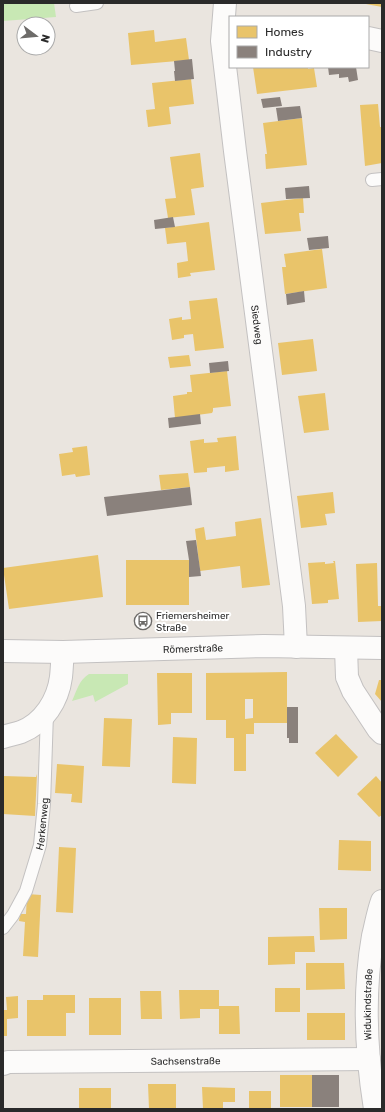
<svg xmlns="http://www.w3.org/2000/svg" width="385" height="1112" font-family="Rubik,sans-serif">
<rect width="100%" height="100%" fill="#eae5df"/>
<!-- green -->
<path fill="#c8e8b4" d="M 3,3 L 54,3 L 56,17 L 3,21 Z
M 89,674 L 128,674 L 128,684 L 95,702 L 93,695 L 72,701 C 77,690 79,680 89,674 Z"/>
<!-- homes -->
<path fill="#e9c46a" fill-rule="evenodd" d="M 366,3 L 382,3 L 382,7 L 366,4 Z
M 154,30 L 155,42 L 186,38 L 189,60 L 131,65 L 128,33 Z
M 253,67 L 308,67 L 308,69 L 314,68 L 317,87 L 257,94 Z
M 191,79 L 194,104 L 169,107 L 171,124 L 148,127 L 146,110 L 155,109 L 152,83 Z
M 378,104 L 380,127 L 382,127 L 382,163 L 365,166 L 360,105 Z
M 302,118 L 307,165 L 266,169 L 265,154 L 267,154 L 263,123 Z
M 200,153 L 204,187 L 191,189 L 195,215 L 168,218 L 165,199 L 176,198 L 170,157 Z
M 303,198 L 304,213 L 299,213 L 301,231 L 265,234 L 261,203 Z
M 209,222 L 215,270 L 190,273 L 191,276 L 178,278 L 177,263 L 188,261 L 186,242 L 167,244 L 165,228 Z
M 322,249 L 327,288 L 285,294 L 282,267 L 286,267 L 284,254 Z
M 217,298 L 224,348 L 195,351 L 193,334 L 184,335 L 184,338 L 172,340 L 169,319 L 182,317 L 182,320 L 191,319 L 189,301 Z
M 313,339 L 317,371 L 282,375 L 278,343 Z
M 189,355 L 191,366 L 170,368 L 168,357 Z
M 227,371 L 231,406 L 213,408 L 213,411 L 212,413 L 175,418 L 173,396 L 187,394 L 187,392 L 192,392 L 190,375 Z
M 325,393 L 329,430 L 304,433 L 298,396 Z
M 236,436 L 239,470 L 225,472 L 225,466 L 207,468 L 207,472 L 194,473 L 190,441 L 204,439 L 204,443 L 218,442 L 217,438 Z
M 87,446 L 90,475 L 76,477 L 75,474 L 62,476 L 59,454 L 73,452 L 72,448 Z
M 188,473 L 190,487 L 161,490 L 159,475 Z
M 333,492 L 335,513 L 325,514 L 327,525 L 301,528 L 297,496 Z
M 261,518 L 270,585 L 242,588 L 240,566 L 200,571 L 195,529 L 204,527 L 206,540 L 236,536 L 235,522 Z
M 98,555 L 103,597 L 9,609 L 3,568 Z
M 126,560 L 189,560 L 189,605 L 126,605 Z
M 333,561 L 335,561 L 339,599 L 328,600 L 328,603 L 312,604 L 308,563 L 325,562 L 325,564 L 334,563 Z
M 377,563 L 378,606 L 382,606 L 382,621 L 358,622 L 356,564 Z
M 287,672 L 287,723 L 254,723 L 254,734 L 246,734 L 246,771 L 234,771 L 234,738 L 226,738 L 226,720 L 206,720 L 206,673 ZM 245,699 L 253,699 L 253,718 L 245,719 Z
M 157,673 L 192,673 L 192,713 L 171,713 L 171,724 L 158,725 Z
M 379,680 L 382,680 L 382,702 L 375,694 Z
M 104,718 L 132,719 L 130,767 L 102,766 Z
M 336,734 L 358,757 L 338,777 L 315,753 Z
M 173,737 L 197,738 L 196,784 L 172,783 Z
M 57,764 L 84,766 L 82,803 L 71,802 L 72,794 L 55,793 Z
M 37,774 L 35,816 L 3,814 L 3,776 L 36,777 Z
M 376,776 L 382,783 L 382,815 L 379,817 L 357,794 Z
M 339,840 L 371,841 L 371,871 L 338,870 Z
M 59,847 L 76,848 L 73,913 L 56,912 Z
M 27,894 L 41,895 L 38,957 L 23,956 L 25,922 L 19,921 L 20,914 L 26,914 Z
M 319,908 L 347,908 L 347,939 L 320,940 Z
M 314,936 L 315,952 L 295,952 L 295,964 L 268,965 L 268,937 Z
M 306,963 L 344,963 L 345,989 L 306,990 Z
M 275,988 L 300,988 L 300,1012 L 275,1012 Z
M 179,990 L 219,990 L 219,1006 L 239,1006 L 240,1034 L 219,1034 L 219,1009 L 200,1009 L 200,1018 L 180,1019 Z
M 140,991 L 161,991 L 162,1019 L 141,1019 Z
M 43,995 L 75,995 L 75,1013 L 66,1013 L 66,1036 L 27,1036 L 27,1000 L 43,1000 Z
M 18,996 L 18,1018 L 7,1019 L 7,1036 L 3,1036 L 3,1010 L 7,1010 L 6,997 Z
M 89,998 L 121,998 L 121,1035 L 89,1035 Z
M 307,1013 L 345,1013 L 345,1040 L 307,1040 Z
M 280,1075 L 312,1075 L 312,1107 L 280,1107 Z
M 148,1084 L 176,1084 L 176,1109 L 149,1109 Z
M 202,1087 L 235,1088 L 235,1102 L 223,1102 L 223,1109 L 203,1109 Z
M 79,1088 L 111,1088 L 111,1109 L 79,1109 Z
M 249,1091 L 271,1091 L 271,1109 L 249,1109 Z"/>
<!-- industry -->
<path fill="#8a817c" d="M 192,59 L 194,79 L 175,81 L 174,71 L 175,71 L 174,61 Z
M 328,67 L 356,67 L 358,80 L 349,82 L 348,77 L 339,78 L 339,74 L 329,75 Z
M 280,97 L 282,106 L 263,108 L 261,99 Z
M 300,106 L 302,118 L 278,121 L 276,108 Z
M 309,186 L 310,198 L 286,199 L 285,188 Z
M 173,217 L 175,227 L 155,229 L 154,220 Z
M 328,236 L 329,248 L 309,250 L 307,238 Z
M 304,291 L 305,302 L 287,305 L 286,294 Z
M 228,361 L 229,371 L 210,373 L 209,363 Z
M 200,414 L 201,424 L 169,428 L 168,418 Z
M 190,487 L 192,505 L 107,516 L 104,497 Z
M 196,540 L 201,576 L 189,577 L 189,560 L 186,541 Z
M 287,707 L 298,707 L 298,743 L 289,743 L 289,738 L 287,738 Z
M 312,1075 L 339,1075 L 339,1107 L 312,1107 Z"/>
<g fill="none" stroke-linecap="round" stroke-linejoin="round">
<defs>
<g id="service">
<path d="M 76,6 L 97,3"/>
<path d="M 372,180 L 382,179"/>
<path id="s1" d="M 3,928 L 13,915 L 26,891 L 40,845 L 44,804 L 47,713"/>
</g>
<g id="minor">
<path id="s2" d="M 225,3 L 222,41 L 235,151 L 294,606 L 296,647"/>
<path d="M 368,38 L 382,41"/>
<path d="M 346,648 L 347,677 L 353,691 L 378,729 L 382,733"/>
<path d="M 3,737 C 9,735 15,734 21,732 C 44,723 58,700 61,677 C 62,668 62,660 63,652"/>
<path id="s3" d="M 3,1064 L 8,1062 L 369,1059"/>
<path id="s4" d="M 375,1109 C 366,1053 363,993 373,936 C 376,924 378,912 382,901"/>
</g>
<g id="tertiary">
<path id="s5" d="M 3,651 L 63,652 L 264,646 L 382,648"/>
</g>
</defs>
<!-- service casing -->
<use href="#service" stroke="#c3c1c1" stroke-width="14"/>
<!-- minor casing -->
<use href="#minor" stroke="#c3c1c1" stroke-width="24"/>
<!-- tertiary casing -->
<use href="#tertiary" stroke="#c3c1c1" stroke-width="24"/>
<!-- service -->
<use href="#service" stroke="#fcfbfa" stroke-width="12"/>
<!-- minor -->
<use href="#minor" stroke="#fcfbfa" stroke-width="22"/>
<!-- tertiary -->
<use href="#tertiary" stroke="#fcfbfa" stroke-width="22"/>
</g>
<!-- icons -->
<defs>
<symbol id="bus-ring" viewBox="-11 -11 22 22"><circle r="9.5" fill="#fff" stroke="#6d6b69" stroke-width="1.5"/><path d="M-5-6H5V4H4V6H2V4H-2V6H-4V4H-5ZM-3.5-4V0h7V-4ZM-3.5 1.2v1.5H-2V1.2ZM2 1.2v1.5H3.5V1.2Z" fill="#6d6b69"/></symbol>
</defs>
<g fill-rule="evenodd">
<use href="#bus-ring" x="133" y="611" width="20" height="20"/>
</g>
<g text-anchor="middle" stroke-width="4" stroke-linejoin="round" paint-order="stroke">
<!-- street labels -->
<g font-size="10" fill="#2a2a2a" stroke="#fff">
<text dy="4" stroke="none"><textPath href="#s2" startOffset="324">Siedweg</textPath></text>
<text dy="4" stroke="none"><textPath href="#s5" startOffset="190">Römerstraße</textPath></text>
<text dy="4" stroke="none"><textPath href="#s1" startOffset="113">Herkenweg</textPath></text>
<text dy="4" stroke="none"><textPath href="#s4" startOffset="105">Widukindstraße</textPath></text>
<text dy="4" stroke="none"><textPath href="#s3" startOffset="183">Sachsenstraße</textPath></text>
</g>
<!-- poi labels -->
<g font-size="10" fill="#2a2a2a" stroke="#fff" text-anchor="start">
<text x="156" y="619">Friemersheimer<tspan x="156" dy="12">Straße</tspan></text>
</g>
</g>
<!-- border -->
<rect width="385" height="1112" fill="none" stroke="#2a2a2a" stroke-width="8"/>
<!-- legend -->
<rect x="229" y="16" width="140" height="52" fill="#ffffff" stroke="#aaaaaa"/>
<rect x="237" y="26" width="20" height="12" fill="#e9c46a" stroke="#aaaaaa"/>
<text x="265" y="36" font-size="12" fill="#2a2a2a">Homes</text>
<rect x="237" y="46" width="20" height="12" fill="#8a817c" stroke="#aaaaaa"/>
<text x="265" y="56" font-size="12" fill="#2a2a2a">Industry</text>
<!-- north arrow -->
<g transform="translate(36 36) rotate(106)"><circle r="19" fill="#ffffff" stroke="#aaaaaa"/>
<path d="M0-3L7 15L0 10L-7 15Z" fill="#6d6b69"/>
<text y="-6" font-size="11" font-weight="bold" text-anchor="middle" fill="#2a2a2a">N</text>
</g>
</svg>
